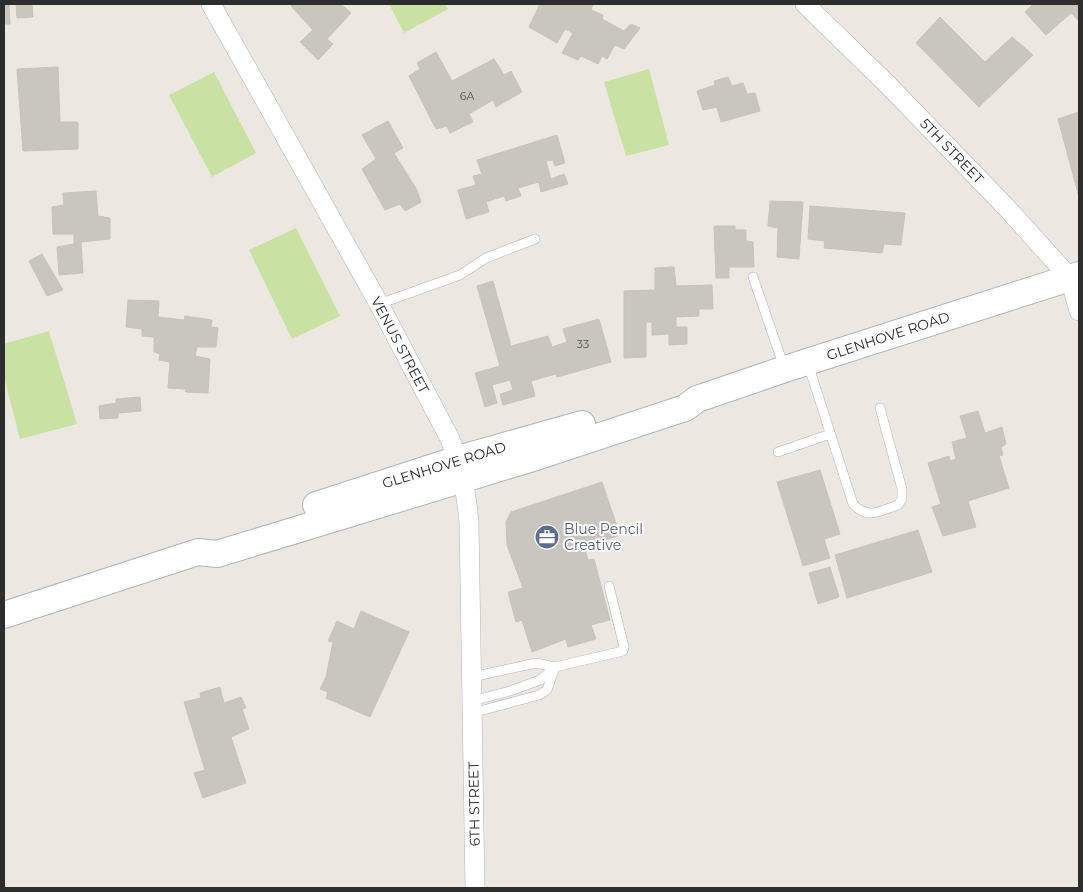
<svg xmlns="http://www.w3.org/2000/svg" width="1083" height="892" font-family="Montserrat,sans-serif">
<rect width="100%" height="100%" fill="#ece7e1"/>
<!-- pitch -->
<path fill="#c9e1a2" d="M 389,4 L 445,4 L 448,9 L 404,33 Z
M 649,69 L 669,145 L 626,156 L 604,82 Z
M 214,72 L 256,153 L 212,177 L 169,95 Z
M 296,228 L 340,316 L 292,339 L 249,250 Z
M 49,331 L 77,424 L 20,439 L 4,377 L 4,344 Z"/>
<!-- building -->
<path fill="#c9c5bf" stroke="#c8c3bb" d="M 4,4 L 9,4 L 10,24 L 4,24 Z
M 16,4 L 32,4 L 33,17 L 17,18 Z
M 293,4 L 341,4 L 351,13 L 327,39 L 333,44 L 318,60 L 300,42 L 313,30 L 291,6 Z
M 540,4 L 593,4 L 591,10 L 603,15 L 602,19 L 624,31 L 631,24 L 640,28 L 624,49 L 615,45 L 607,59 L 602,56 L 598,64 L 581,56 L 578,60 L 562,53 L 573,33 L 565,29 L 557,43 L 529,27 Z
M 1033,4 L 1079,4 L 1079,21 L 1071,13 L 1046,35 L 1025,12 Z
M 940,17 L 985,62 L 1012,37 L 1033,55 L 979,107 L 916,43 Z
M 436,52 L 452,81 L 494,59 L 504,75 L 511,71 L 522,92 L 496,107 L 493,100 L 469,114 L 473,122 L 450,133 L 447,126 L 436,129 L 409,76 L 420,69 L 417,63 Z
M 58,67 L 60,122 L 78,122 L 78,149 L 23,151 L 17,69 Z
M 728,77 L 732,86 L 743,83 L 747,94 L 755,93 L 760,111 L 721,122 L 717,107 L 703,110 L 697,91 L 715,85 L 714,81 Z
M 1079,112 L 1079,197 L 1058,119 Z
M 388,121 L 403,148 L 394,153 L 417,190 L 421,202 L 405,211 L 400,204 L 385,210 L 362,169 L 376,159 L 362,135 Z
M 557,135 L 565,163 L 555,166 L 553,160 L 546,161 L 551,179 L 564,174 L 568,184 L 541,192 L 539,182 L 518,188 L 521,196 L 506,201 L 504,196 L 486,202 L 489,212 L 466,219 L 458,190 L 476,185 L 473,176 L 482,174 L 477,160 Z
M 96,191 L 98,216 L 110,218 L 110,239 L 81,242 L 83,273 L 59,275 L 57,247 L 74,244 L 74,234 L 53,234 L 52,207 L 64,205 L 63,193 Z
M 770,201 L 803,202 L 799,259 L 777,257 L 778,228 L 768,226 Z
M 810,206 L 905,213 L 901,245 L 884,244 L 882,253 L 824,248 L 825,241 L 808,239 Z
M 714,226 L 735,226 L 735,230 L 746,230 L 746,241 L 753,242 L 754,267 L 729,267 L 729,278 L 716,278 Z
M 42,254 L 63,290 L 47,296 L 29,261 Z
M 674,267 L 676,286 L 712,285 L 713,309 L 699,309 L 699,316 L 676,317 L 676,327 L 687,327 L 687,344 L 669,345 L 669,334 L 652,335 L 652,322 L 646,322 L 646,357 L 624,358 L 624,291 L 655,290 L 655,268 Z
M 493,281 L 511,346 L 548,336 L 552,347 L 567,342 L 563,329 L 599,319 L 611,362 L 557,377 L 556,374 L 531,381 L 535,396 L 503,405 L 500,394 L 513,390 L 510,380 L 492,385 L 497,403 L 485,407 L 475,373 L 500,366 L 477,286 Z
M 128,300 L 159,301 L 158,317 L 184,320 L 185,316 L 212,320 L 211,327 L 218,328 L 216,347 L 197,347 L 195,356 L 210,359 L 208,393 L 185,392 L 186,389 L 168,388 L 170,362 L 159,360 L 160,354 L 154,352 L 154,337 L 142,336 L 142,329 L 126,327 Z
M 140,397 L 141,411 L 118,413 L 118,418 L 100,419 L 99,406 L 116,403 L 116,399 Z
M 978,411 L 985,433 L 1002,427 L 1006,444 L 1001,447 L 1003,455 L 999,456 L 1009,488 L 968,501 L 976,527 L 943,536 L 932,507 L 941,504 L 928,463 L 949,456 L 950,461 L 956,459 L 952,442 L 967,438 L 960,416 Z
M 820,470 L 840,534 L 824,539 L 830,558 L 803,566 L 777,482 Z
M 602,482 L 620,535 L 584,547 L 588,560 L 594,559 L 610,620 L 591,625 L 596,639 L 568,647 L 566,639 L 532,652 L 522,620 L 516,622 L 508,592 L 523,588 L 507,545 L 506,522 L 511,512 Z
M 918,530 L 932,572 L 847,598 L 835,555 Z
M 830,567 L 839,597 L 818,604 L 809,573 Z
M 361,611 L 409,632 L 370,717 L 326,698 L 328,692 L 320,689 L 326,677 L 333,642 L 328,641 L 337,621 L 354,629 Z
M 220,687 L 224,703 L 241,697 L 246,708 L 242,709 L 249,729 L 231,737 L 246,783 L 203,798 L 194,773 L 205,770 L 184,702 L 201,698 L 200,693 Z"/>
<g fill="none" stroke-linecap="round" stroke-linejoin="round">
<defs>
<path id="lane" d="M 753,277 L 784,367
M 379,304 L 460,275 L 486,258 L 535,239
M 808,364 L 853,504 C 868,520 880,511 898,505 L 902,499 L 902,489 L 880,408
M 778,452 L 830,434
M 472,677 L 536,663 L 555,667
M 472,701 L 510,691 L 540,680 L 553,669
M 472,713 L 539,695 L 547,690 L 555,667 L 623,651 L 624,647 L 609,586"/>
<path id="street" d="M 211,4 L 379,304 L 450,439 C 461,467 467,494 469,523 L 475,888
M 805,4 L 889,86 L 1005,206 L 1070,278 L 1079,311"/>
<path id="secondary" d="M 316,505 L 458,459 L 582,424
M 4,615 L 198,552 L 217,554 L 536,457 L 685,408 L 697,399 L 785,369 L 1079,275"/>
</defs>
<!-- lane casing -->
<use href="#lane" stroke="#b2b4bb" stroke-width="10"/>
<!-- street casing -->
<use href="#street" stroke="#b2b4bb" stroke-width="20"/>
<!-- secondary casing -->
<use href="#secondary" stroke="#b2b4bb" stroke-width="28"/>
<!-- lane -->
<use href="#lane" stroke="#fff" stroke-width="9"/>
<!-- street -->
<use href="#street" stroke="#fff" stroke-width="19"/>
<!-- secondary -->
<use href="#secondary" stroke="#fff" stroke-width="26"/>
</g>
<!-- icons -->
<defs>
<symbol id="office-disc" viewBox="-11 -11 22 22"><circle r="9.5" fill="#5c6f8a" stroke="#fff"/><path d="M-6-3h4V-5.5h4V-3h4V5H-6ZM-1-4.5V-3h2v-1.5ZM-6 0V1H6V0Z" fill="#fff"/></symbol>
</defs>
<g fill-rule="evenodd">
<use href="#office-disc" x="533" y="523" width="28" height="28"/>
</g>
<g text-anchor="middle" stroke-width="4" stroke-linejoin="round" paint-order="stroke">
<!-- number labels -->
<g font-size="11" fill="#545352">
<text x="467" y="100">6A</text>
<text x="583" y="348">33</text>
</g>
<!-- street labels -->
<g font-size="14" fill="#2d2d2d" stroke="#fff">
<text transform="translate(952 151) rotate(46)" y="5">5TH STREET</text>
<text transform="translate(888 336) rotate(-18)" y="5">GLENHOVE ROAD</text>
<text transform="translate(400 345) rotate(62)" y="5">VENUS STREET</text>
<text transform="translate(444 465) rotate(-17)" y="5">GLENHOVE ROAD</text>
<text transform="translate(474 804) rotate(-91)" y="5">6TH STREET</text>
</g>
<!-- service labels -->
<g font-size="14" fill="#4e5e75" stroke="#fff" text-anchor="start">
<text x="564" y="534">Blue Pencil<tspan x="564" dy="16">Creative</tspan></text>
</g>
</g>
<!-- border -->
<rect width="1083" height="892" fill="none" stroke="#2d2d2d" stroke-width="10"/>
</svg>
